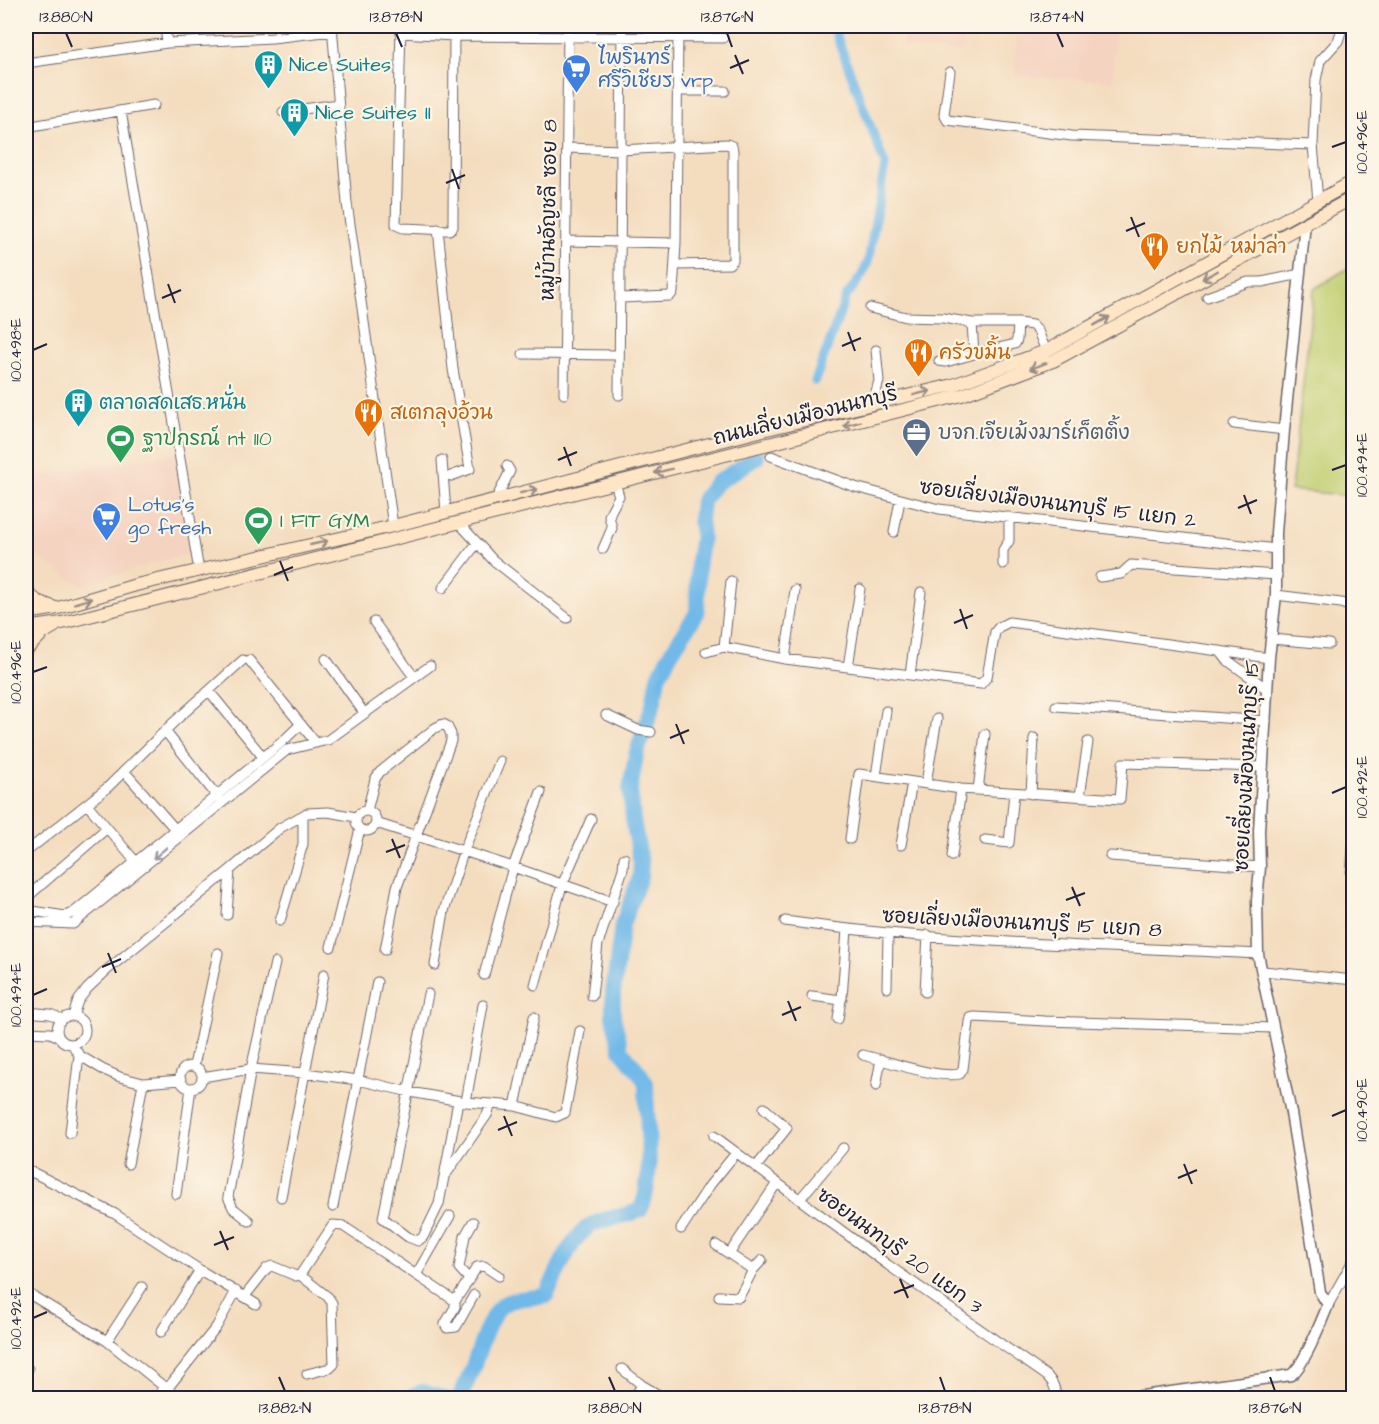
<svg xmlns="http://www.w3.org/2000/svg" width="1379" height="1424" font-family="'Architects Daughter','Playpen Sans Thai',sans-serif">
<rect width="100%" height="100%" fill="#fcf5e5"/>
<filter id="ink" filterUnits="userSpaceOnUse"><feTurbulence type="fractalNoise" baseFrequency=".0167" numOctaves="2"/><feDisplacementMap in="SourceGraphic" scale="12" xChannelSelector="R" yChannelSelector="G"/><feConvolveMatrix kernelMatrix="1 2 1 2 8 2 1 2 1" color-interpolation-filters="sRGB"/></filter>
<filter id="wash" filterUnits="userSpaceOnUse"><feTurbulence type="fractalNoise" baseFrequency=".008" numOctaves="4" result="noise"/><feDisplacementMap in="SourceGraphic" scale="24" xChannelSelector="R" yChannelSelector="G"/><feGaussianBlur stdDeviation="1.35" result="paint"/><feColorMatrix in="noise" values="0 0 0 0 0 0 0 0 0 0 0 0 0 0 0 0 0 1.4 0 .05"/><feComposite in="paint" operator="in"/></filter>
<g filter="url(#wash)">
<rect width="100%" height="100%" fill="#f4ddbf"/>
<!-- built -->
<path fill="#f5d3c1" d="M 904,26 L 965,26 L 963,53 L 902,47 Z
M 1017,26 L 1353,26 L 1353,43 L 1328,42 L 1326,36 L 1116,30 L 1113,81 L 1015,76 Z
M 179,453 L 195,552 L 80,585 L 26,549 L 26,511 L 27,510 L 26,478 Z"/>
<!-- green -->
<path fill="#c0ce70" stroke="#717856" stroke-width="1.5" d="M 1353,265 L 1353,496 L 1291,490 L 1314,289 Z"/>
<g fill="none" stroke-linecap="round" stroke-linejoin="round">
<!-- canal -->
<path stroke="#71b9e9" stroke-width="9" d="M 815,381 L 846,297 L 862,275 L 868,262 L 885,165 L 833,26"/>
<!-- river -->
<path stroke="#71b9e9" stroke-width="16" d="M 409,1398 L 422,1392 L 443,1398
M 458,1398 C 474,1378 483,1322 501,1306 C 512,1297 533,1298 546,1296 C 556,1275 571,1237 591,1225 C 607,1217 625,1217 640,1210 C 655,1184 646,1115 646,1083 L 639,1072 L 621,1050 L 613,1016 L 613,993 L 622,925 L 640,877 L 641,863 L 633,820 L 630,790 L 636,755 L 653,705 L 658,677 L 672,651 L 697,613 L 698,561 L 702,536 L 700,520 L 702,501 L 716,483 L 757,457"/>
</g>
</g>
<g filter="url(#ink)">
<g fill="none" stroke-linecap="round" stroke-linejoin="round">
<defs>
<path id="minor" d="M 165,26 L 167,43
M 332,26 L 347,203 L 393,526
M 401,26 L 396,225 L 403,228 L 449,230 L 453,227 L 453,219 L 454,26
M 401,33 L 454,36 L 723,38
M 26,63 L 167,43 L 272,38 L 333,31
M 950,72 L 944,114 L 947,120 L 1072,136 L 1313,145
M 677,91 L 725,91
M 121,111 L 199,571
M 283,112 L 338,104
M 26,127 L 154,105
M 567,148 L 621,150 L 727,144 L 732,146 L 733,151 L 733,260 L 729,264 L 675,265
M 1318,201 L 1313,145 L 1316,80 L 1320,61 L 1338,41 L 1343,26
M 438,229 L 453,369 L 470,469 L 451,476
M 566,241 L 676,243
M 1207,297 L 1248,282 L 1262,282 L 1300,274
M 621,298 L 670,296 L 673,292 L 676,243 L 678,26
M 870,308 L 906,317 L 943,318 L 972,323 L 1018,323 L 1032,325 L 1038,331 L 1046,351
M 523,354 L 619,355
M 974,354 L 1015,344 L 1017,340 L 1018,323
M 939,361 L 946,362 L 974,354 L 972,323
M 564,394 L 568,26
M 619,395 L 622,26
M 872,405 L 879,381 L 876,350
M 1234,424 L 1284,430
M 771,456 L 855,487 L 939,509 L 1276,549
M 442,460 L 446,512
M 496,499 L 510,471 L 507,466
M 459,523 L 493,560 L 567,618
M 894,532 L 900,500
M 603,549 L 612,528 L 609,516 L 611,511 L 619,496 L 615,483
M 1003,564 L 1003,550 L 1009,541 L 1009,517
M 1100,577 L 1121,574 L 1131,565 L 1277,575
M 731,581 L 724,647 L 785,659 L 981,684 L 987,677 L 995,632 L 999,627 L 1009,622 L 1269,658
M 443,588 L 477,543
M 1276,595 L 1341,603 L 1354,608
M 374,622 L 414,677
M 1271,639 L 1329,644
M 1220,651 L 1227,660 L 1267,689
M 706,652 L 724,647
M 326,659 L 364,713
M 785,659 L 795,590
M 249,660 L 316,743
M 848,667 L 860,589
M 910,675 L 921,592
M 209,691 L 263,757
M 1056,706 L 1266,721
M 606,715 L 638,730 L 651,732
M 165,731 L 220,800
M 124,771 L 175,829
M 876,776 L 886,711
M 926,783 L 937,719
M 978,790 L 985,734
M 1031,794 L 1034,738
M 1080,796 L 1088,742
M 87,804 L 135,861
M356 821a10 10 0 1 1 20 0a10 10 0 1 1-20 0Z
M 367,811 L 375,779 L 380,772 L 435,728 L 443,724 L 447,726 L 451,734 L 451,741 L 397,887 L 385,950
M 376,823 L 513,867 L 613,902
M 850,839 L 859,774 L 961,789 L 1120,799 L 1123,763 L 1263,767
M 985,840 L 1009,843 L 1014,793
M 901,845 L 912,782
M 26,852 L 108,787 L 174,722 L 243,660
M 952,856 L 961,789
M 1110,856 L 1260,867
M 1351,874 L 1354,837
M 26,898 L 107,828
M 26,910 L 65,916 L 73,913 L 282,742 L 301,724
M 227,915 L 230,870
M 280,921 L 303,844 L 303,816
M 785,921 C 939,943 1102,946 1258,954
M 26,922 L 73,924 L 287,750 L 328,740 L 430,666
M 331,947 L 360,829
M 435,965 L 444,911 L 464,850 L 500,761
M 1263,971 L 1354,980
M 484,975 L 513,867 L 541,792
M 535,985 L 562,885 L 591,819
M 887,988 L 888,933
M 925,992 L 928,935
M 428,994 L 383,1218 L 408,1237 L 418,1241 L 423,1237 L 439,1204 L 458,1101
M 592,996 L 598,944 L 623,869 L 624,858
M 812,996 L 841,1000 L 842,998 L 847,930
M 26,1012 L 50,1014 L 62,1019
M 73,1016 L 78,1001 L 87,989 L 107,970 L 230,870 L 280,828 L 307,813 L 328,812 L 356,817
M57 1030a14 14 0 1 1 28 0a14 14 0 1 1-28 0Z
M 838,1019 L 841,1000
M 26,1032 L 50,1033 L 59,1037
M 72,1044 L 79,1055 L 102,1069 L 120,1077 L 143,1083 L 181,1080
M 863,1055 C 888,1061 937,1079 960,1074 L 963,1069 L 969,1022 L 970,1018 L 975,1017 L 1045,1021 L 1273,1028
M 194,1066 L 218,953
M180 1077a11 11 0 1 1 22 0a11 11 0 1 1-22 0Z
M 202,1077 L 251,1069 L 305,1073 L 358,1080 L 410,1092 L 466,1102 L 515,1106 L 556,1117 L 565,1113 L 580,1031
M 876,1086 L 881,1059
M 466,1102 L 483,1005
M 515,1106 L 534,1017
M 70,1133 L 79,1055
M 714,1136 L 888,1265 L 1047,1376 C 1054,1383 1056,1389 1056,1398
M 128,1164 L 143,1083
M 756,1167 L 787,1128 L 764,1108
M 26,1169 L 115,1214 L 200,1270 L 256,1304
M 447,1173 L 487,1115 L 491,1104
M 176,1194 L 191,1088
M 281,1197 L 324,974
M 800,1199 L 843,1148
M 333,1207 L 377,982
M 249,1221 L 233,1208 L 228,1197 L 251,1069 L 275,963
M 681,1229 L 710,1185 L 736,1153
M 716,1245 L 753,1270 L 762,1260
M 729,1254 L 777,1183
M 300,1275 L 328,1297 L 332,1303 L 334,1364 L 330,1368 L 307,1374
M 416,1275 L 450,1216
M 469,1279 L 459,1268 L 465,1236 L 473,1222
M 26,1292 L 107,1341 L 178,1398
M 245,1296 L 267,1268 L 272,1266 L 296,1276 L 300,1275 L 333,1225 L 343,1226 L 455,1301 L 455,1307 L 445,1324 L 447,1328 L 456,1327 L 474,1295
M 719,1296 L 739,1297 L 753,1270
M 455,1301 L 477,1267 L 484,1266 L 499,1276
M 1328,1305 L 1354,1259
M 161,1332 L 200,1270
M 107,1341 L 142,1287
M 622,1369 L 642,1385 L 664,1398
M 26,1373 L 28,1369
M 167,1389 L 217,1326 L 236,1291
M 157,1398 L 165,1386
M 634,1398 L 642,1385"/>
<path id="tertiary" d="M 1128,1398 L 1291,1375 C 1304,1366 1321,1322 1328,1305 L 1320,1292 L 1291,1113 L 1258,954 L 1257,901 L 1260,867 L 1259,831 L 1269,658 L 1276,595 L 1276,533 L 1284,430 L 1305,223"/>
<path id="secondary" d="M 26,592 L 37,601 L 53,607
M 26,613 L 58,608 L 136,585 L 393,526 L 767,429 L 953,385 L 1046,351 L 1354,181
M 26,628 L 62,623 L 962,395 L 1053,361 L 1354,197
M 26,650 L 43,633 L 55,626"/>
</defs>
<!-- minor casing -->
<use href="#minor" stroke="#6c6369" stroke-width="11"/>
<!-- tertiary casing -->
<use href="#tertiary" stroke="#6c6369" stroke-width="13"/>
<!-- secondary casing -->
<use href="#secondary" stroke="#6c6369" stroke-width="14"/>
<!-- minor -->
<use href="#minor" stroke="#fff" stroke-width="9"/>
<!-- tertiary -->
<use href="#tertiary" stroke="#fff" stroke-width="10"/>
<!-- secondary -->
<use href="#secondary" stroke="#fde5c5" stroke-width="12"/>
</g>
<!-- one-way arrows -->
<defs><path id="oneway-shaft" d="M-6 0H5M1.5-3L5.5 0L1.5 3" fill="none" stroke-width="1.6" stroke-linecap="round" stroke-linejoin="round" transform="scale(1.5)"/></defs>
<g stroke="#9a8d87">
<use href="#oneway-shaft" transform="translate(1210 275) rotate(151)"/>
<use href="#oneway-shaft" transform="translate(1102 321) rotate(-29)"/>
<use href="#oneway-shaft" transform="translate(1038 366) rotate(159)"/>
<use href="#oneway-shaft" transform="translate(922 393) rotate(-14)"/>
<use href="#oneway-shaft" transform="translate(852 424) rotate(165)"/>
<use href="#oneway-shaft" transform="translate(663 471) rotate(166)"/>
<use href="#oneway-shaft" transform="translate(529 491) rotate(-14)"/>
<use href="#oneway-shaft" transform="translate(319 543) rotate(-13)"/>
<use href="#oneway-shaft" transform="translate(83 601) rotate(-16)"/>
</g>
<use stroke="#9c9ca7" href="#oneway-shaft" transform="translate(160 853) rotate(140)"/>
</g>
<!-- ticks -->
<path fill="none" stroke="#22223b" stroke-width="2" d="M 66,33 L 72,47M 396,33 L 402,47M 727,33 L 732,47M 1057,33 L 1063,47M 735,55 L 743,74M 730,68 L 749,60M 1332,147 L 1346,142M 452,169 L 459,189M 446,183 L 465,175M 1131,217 L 1139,237M 1126,231 L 1145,223M 168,284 L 175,303M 162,298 L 181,290M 848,332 L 855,351M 842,346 L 861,338M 33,350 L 47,344M 564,447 L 571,466M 558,460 L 577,452M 1332,470 L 1346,465M 1244,495 L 1251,514M 1238,508 L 1257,500M 280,561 L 288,581M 274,575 L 293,567M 960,609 L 967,629M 954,623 L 973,615M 33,672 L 47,667M 676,724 L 684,744M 670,738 L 689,730M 1332,793 L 1346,787M 392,839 L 400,858M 386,852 L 405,845M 1072,887 L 1080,906M 1066,900 L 1085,893M 108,953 L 116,973M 102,967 L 121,959M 33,995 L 47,989M 788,1001 L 796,1021M 782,1015 L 801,1007M 504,1116 L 512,1136M 1332,1116 L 1346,1110M 498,1130 L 517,1122M 1184,1164 L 1192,1184M 1178,1178 L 1197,1170M 220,1231 L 228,1250M 214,1245 L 234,1237M 900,1279 L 908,1298M 894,1293 L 914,1285M 33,1318 L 47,1312M 279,1377 L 285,1391M 609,1377 L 615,1391M 940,1377 L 945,1391M 1270,1377 L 1275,1391"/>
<!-- icons -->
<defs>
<symbol id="building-pin" viewBox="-11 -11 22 30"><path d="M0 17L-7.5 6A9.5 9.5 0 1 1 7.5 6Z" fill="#0f9aa8" stroke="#fcf5e5"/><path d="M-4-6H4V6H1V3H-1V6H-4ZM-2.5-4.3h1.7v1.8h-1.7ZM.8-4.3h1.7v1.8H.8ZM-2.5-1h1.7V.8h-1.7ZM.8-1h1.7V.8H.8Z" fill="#fff"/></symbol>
<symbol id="supermarket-pin" viewBox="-11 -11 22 30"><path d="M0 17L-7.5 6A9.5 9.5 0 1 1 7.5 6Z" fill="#3f7fe0" stroke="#fcf5e5"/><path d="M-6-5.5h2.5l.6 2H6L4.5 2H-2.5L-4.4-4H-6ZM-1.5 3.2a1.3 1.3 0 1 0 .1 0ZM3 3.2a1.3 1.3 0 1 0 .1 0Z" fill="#fff"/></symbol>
<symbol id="restaurant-pin" viewBox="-11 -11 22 30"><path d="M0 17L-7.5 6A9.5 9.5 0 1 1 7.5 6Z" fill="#e8710a" stroke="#fcf5e5"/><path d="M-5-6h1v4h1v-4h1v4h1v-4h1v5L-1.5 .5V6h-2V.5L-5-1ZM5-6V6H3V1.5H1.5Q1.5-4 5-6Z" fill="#fff"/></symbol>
<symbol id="office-pin" viewBox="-11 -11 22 30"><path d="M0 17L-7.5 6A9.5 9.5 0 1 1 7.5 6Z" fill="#5c6f8a" stroke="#fcf5e5"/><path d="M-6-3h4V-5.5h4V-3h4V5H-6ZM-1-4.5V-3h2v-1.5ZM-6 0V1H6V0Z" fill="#fff"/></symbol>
<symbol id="stadium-pin" viewBox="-11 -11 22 30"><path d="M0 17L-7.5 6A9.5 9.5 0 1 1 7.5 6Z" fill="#2e9e5b" stroke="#fcf5e5"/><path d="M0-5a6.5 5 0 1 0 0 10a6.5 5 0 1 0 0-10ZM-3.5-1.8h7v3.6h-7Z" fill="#fff"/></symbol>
</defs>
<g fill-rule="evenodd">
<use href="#building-pin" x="252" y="48" width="33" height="45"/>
<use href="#supermarket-pin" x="560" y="52" width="33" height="45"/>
<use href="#building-pin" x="278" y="96" width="33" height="45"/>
<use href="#restaurant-pin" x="1138" y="230" width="33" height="45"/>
<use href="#restaurant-pin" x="902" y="336" width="33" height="45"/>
<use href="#building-pin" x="62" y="386" width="33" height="45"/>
<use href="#restaurant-pin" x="352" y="396" width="33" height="45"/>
<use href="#office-pin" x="900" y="416" width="33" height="45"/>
<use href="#stadium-pin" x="104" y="422" width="33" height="45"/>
<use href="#supermarket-pin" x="90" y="500" width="33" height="45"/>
<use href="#stadium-pin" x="242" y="504" width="33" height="45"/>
</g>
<g text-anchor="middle" stroke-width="4.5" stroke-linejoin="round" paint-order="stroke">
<!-- shop labels -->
<g font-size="20" fill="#366cbe" stroke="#fcf5e5" text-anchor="start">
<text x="598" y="64">ไพรินทร์<tspan x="598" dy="23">ศรีวิเชียร vrp</tspan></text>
<text x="128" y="511">Lotus's<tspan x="128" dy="23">go fresh</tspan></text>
</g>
<!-- culture labels -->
<g font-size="20" fill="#0d838f" stroke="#fcf5e5" text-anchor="start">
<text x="289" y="71">Nice Suites</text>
<text x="315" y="119">Nice Suites II</text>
<text x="99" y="409">ตลาดสดเสธ.หนั่น</text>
</g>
<!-- street labels -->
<g font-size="20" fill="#22223b" stroke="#fcf5e5">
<text transform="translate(548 210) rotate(-89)" y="7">หมู่บ้านอัญชลี ซอย 8</text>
<text transform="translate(805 415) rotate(-14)" y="7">ถนนเลี่ยงเมืองนนทบุรี</text>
<text transform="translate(1058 503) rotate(7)" y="7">ซอยเลี่ยงเมืองนนทบุรี 15 แยก 2</text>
<text transform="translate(1246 766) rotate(-87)" y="7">ซอยเลี่ยงเมืองนนทบุรี 15</text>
<text transform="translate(1022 922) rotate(3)" y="7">ซอยเลี่ยงเมืองนนทบุรี 15 แยก 8</text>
<text transform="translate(900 1250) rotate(36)" y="7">ซอยนนทบุรี 20 แยก 3</text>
</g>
<!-- food labels -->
<g font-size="20" fill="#c56008" stroke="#fcf5e5" text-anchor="start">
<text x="1176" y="253">ยกไม้ หม่าล่า</text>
<text x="939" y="359">ครัวขมิ้น</text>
<text x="390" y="419">สเตกลุงอ้วน</text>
</g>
<!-- service labels -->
<g font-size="20" fill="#4e5e75" stroke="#fcf5e5" text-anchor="start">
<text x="938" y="439">บจก.เจียเม้งมาร์เก็ตติ้ง</text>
</g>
<!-- leisure labels -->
<g font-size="20" fill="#27864d" stroke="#fcf5e5" text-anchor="start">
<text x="142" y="445">ฐาปกรณ์ nt 110</text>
<text x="280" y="527">I FIT GYM</text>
</g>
</g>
<!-- margin -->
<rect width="1379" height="1424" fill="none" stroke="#fcf5e5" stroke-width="66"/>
<rect x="33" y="33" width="1313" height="1358" fill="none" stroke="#22223b" stroke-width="2"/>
<g font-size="15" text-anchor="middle" fill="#22223b">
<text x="66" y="22">13.880°N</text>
<text x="396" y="22">13.878°N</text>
<text x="727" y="22">13.876°N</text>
<text x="1057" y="22">13.874°N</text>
<text transform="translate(1362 142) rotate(-90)" y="5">100.496°E</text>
<text transform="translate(16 350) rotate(-90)" y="5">100.498°E</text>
<text transform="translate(1362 465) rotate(-90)" y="5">100.494°E</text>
<text transform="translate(16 672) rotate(-90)" y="5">100.496°E</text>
<text transform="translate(1362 787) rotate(-90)" y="5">100.492°E</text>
<text transform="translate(16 995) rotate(-90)" y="5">100.494°E</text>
<text transform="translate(1362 1110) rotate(-90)" y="5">100.490°E</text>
<text transform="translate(16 1318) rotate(-90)" y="5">100.492°E</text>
<text x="285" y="1413">13.882°N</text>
<text x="615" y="1413">13.880°N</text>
<text x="945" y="1413">13.878°N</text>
<text x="1275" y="1413">13.876°N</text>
</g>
</svg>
